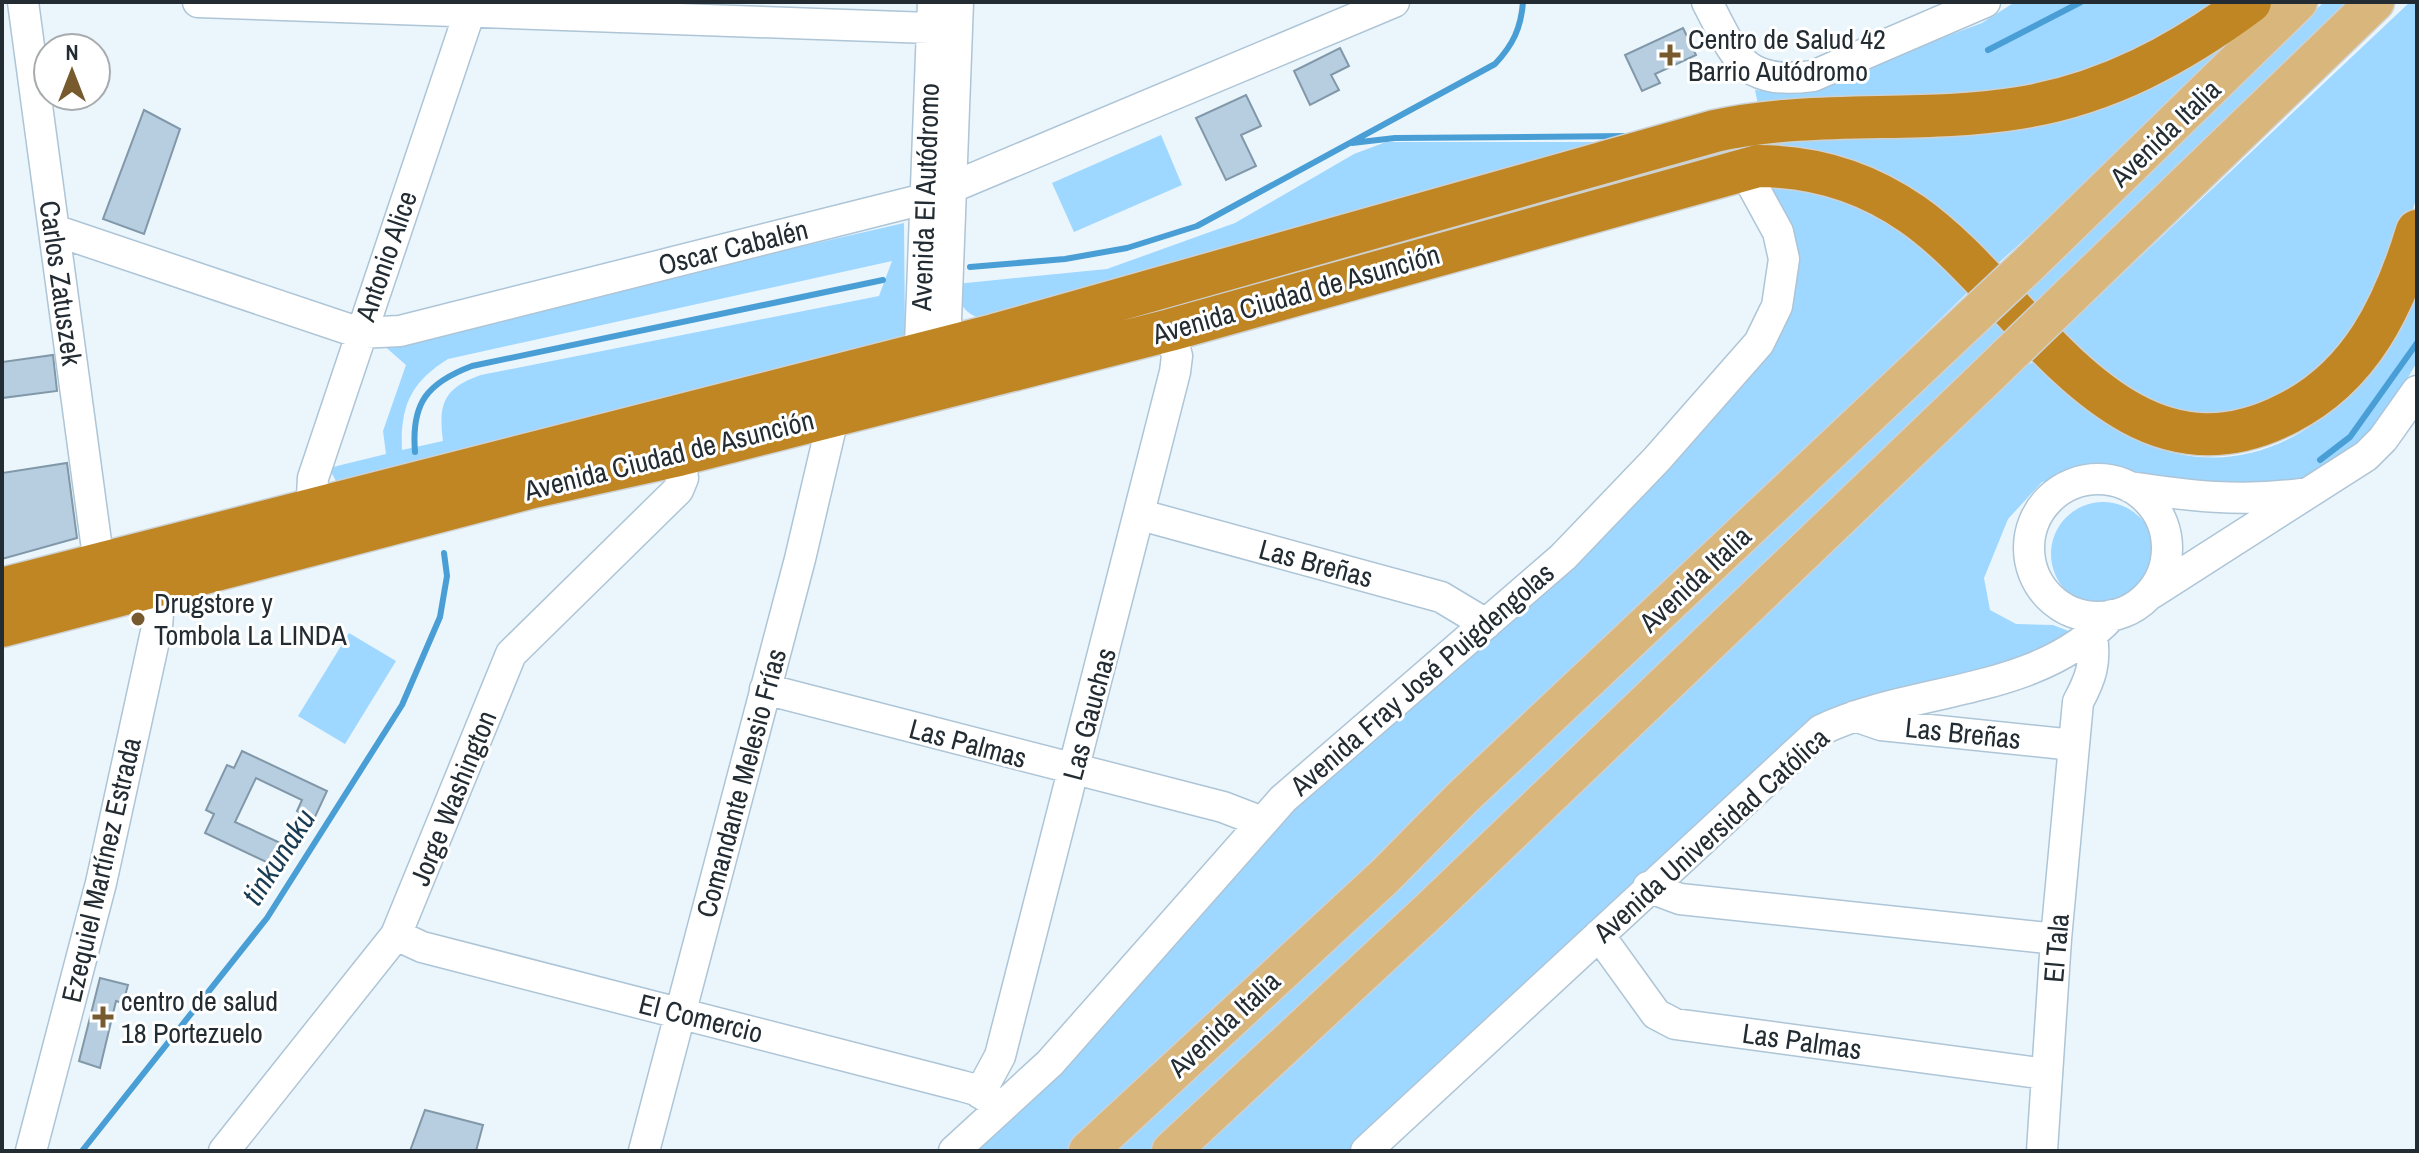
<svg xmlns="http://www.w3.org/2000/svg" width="2419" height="1153" font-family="'Archivo Narrow',sans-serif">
<rect width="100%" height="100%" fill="#ebf5fc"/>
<!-- green -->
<path fill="#9ed7ff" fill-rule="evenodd" d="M 2015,2 L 2229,2 L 2155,49 L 2034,91 L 1843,111 L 986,321 C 965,314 959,306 956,284 L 1107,269 L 1235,223 L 1354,154 L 1386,142 L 1622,142 L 1759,110 L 1755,90 L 1793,93 L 1982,23 Z
M 2324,2 L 2363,2 L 1149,1151 L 1113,1151 Z
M 2410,2 L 2417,2 L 2417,196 L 2398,258 L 2362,337 L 2275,414 L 2158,422 L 2050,342 Z
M 2253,19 L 2216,67 L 1983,277 L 1822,168 L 962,371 L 957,358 L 1664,164 L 1762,142 L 1965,129 Z
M 1161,135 L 1182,185 L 1074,232 L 1052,183 Z
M 1756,184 C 1860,183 1900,221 1969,291 L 1467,777 L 1066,1151 L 974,1151 L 1013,1116 L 1143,982 L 1260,836 L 1781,325 Z
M 904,223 L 905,336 L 893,349 L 338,485 L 329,468 L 386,454 L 383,431 L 406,365 L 381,343 ZM 892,261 L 879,296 L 481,375 C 444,388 438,403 443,441 L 402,450 C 400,406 411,382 448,359 Z
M 2417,288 L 2417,362 L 2384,419 L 2332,465 L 2294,485 L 2177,486 L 2111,471 L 2084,471 L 2042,482 L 2008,519 L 1984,578 L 1990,610 L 2016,624 L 2053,625 L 2074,633 L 2026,665 L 1840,710 L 1352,1151 L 1193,1151 L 2014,368 L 2035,362 C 2056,380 2077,402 2100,418 C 2213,498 2321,448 2391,343 C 2402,327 2409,306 2417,288 Z
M2051 554a52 52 0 1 1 104 0a52 52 0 1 1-104 0Z
M 349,633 L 396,661 L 345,744 L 298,716 Z"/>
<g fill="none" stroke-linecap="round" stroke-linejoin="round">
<!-- stream -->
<path stroke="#499fd5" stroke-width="6" d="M 1988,50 L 2081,2
M 1352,143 L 1395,138 L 1629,136
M 970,267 L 1065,259 L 1127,248 L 1197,226 L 1495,64 C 1513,45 1521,28 1523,2
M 415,452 C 411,403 427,383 472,366 L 883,280
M 2320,460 L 2350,437 L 2417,343
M 82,1151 L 267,918 L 402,705 L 440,617 L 447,576 L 444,553"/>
</g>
<!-- building -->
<path fill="#b6cee0" stroke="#8198a9" stroke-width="2" d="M 1683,28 L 1696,55 L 1655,74 L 1660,83 L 1642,91 L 1625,55 Z
M 1340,48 L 1349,66 L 1331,75 L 1339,90 L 1310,105 L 1294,71 Z
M 1246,95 L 1261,126 L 1241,135 L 1256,166 L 1226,180 L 1196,118 Z
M 144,110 L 180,129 L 144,234 L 103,219 Z
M 53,355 L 57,391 L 2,398 L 2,362 Z
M 67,463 L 77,538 L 2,559 L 2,473 Z
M 242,751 L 327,791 L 314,819 L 297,811 L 302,800 L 256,778 L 235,822 L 289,847 L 279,868 L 205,833 L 214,814 L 206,810 L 227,765 L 234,768 Z
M 100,978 L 128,985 L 123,1003 L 116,1001 L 100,1068 L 79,1061 Z
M 425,1110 L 483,1125 L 476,1151 L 410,1151 Z"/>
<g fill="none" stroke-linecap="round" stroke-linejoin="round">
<defs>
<path id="minor" d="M 23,2 L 99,564
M 198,2 L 957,29
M 1707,2 C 1737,59 1742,85 1813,76 L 1985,2
M 54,230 L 360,333 L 400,331 L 924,199 L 1394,2
M 949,365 L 945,347 L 958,2
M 919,372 L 933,2
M2029 548a69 69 0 1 1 138 0a69 69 0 1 1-138 0Z
M 2130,487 C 2189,496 2241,502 2300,494
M 311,513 L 313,478 L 473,2
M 1141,515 L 1441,597 L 1486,624
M 2152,593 L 2366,456 L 2383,439 L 2417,391
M 765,689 L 1223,807 L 1262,822
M 1855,716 L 1881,725 L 2074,745
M 1648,887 L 1680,899 L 2056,939
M 396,935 L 422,947 L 962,1086 L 976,1090 L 997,1104
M 1599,935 L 1656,1014 L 1675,1024 L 2046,1074
M 980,1093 L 1000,1056 L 1175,372 L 1177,356 L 1170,330
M 31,1151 L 101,883 L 157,627 L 160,587
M 224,1151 L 396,935 L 511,654 L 678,490 L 683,478 L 679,455
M 644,1151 L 800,559 L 834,414
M 954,1151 L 1050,1063 L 1283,799 L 1563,557 L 1657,459 L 1759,343 L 1777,306 L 1784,259 L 1778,232 L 1743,168
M 1366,1151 L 1821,730 C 1916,685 2037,697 2112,615
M 2042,1151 L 2056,939 L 2078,702 C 2091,678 2096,663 2092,636"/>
<path id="major" d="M 2030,263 L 2298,2
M 2070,296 L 2375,2
M 1088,1151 L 1385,876 L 1462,798 L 1943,345
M 1171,1151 L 1430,910 L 1980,383"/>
<path id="highway" d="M 2,589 L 994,335 L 1715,131 C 1815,109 1919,124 2019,108 C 2107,94 2180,54 2250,2
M 2,626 L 533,487 L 679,455 L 1170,330 L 1758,166 C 1813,166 1866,182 1912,214 C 2026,293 2119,501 2288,413 C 2361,376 2394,306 2417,231"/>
</defs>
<!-- minor casing -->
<use href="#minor" stroke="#adc5d6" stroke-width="33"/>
<!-- major casing -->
<use href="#major" stroke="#ced1d2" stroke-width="41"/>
<!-- highway casing -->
<use href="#highway" stroke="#ced1d2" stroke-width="45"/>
<!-- minor -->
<use href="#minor" stroke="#fff" stroke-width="30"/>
<!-- major -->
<use href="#major" stroke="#d9b67b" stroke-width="38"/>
<!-- highway -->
<use href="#highway" stroke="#bf8623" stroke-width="42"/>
<defs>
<path id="major-bridge" d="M 1943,345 L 2030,263
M 1980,383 L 2070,296"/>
</defs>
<!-- major-bridge casing -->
<use href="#major-bridge" stroke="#ced1d2" stroke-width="41" stroke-linecap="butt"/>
<!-- major-bridge -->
<use href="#major-bridge" stroke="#d9b67b" stroke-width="38"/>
</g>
<!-- markers -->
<g fill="#775a2e" stroke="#fff" stroke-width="3">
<path d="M1666 43h8v8h8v8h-8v8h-8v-8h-8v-8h8z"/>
<circle cx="138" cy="619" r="8"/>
<path d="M99 1005h8v8h8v8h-8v8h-8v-8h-8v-8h8z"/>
</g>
<g text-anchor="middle" stroke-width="6" stroke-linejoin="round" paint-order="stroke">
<!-- poi labels -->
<g font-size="28" fill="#222c32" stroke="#fff" text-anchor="start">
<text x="1688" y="49">Centro de Salud 42<tspan x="1688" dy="32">Barrio Autódromo</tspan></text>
<text x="154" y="613">Drugstore y<tspan x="154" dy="32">Tombola La LINDA</tspan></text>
<text x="121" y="1011">centro de salud<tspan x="121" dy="32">18 Portezuelo</tspan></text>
</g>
<!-- street labels -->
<g font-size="28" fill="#222c32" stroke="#fff">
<text transform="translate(2165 133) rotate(-44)" y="10">Avenida Italia</text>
<text transform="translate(925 197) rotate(-88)" y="10">Avenida El Autódromo</text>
<text transform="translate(733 247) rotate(-14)" y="10">Oscar Cabalén</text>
<text transform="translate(386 256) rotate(-71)" y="10">Antonio Alice</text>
<text transform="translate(61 283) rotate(82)" y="10">Carlos Zatuszek</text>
<text transform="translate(1296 294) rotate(-16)" y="10">Avenida Ciudad de Asunción</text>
<text transform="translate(669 455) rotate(-14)" y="10">Avenida Ciudad de Asunción</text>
<text transform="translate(1316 563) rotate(15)" y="10">Las Breñas</text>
<text transform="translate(1695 579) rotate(-43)" y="10">Avenida Italia</text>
<text transform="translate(1422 679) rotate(-41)" y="10">Avenida Fray José Puigdengolas</text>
<text transform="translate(1089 714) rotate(-75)" y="10">Las Gauchas</text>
<text transform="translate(1963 733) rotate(6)" y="10">Las Breñas</text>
<text transform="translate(968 743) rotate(15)" y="10">Las Palmas</text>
<text transform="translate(741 783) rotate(-75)" y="10">Comandante Melesio Frías</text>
<text transform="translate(453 798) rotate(-68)" y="10">Jorge Washington</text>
<text transform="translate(1711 835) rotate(-42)" y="10">Avenida Universidad Católica</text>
<text transform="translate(101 870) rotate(-77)" y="10">Ezequiel Martínez Estrada</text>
<text transform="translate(2056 948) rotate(-85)" y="10">El Tala</text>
<text transform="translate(701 1018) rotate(14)" y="10">El Comercio</text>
<text transform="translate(1224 1024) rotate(-43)" y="10">Avenida Italia</text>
<text transform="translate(1802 1041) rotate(8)" y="10">Las Palmas</text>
</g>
<!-- water labels -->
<g font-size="30" font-style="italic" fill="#173c53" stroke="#fff">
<text transform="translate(279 857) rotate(-57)" y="10">tinkunaku</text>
</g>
</g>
<!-- border -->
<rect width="2419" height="1153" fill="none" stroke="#222c32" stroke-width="8"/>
<!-- north arrow -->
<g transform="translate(72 72)"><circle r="38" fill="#ffffff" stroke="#a7abad" stroke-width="2"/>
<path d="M0-6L14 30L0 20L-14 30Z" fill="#775a2e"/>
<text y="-12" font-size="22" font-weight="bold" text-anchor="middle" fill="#222c32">N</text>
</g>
</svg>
